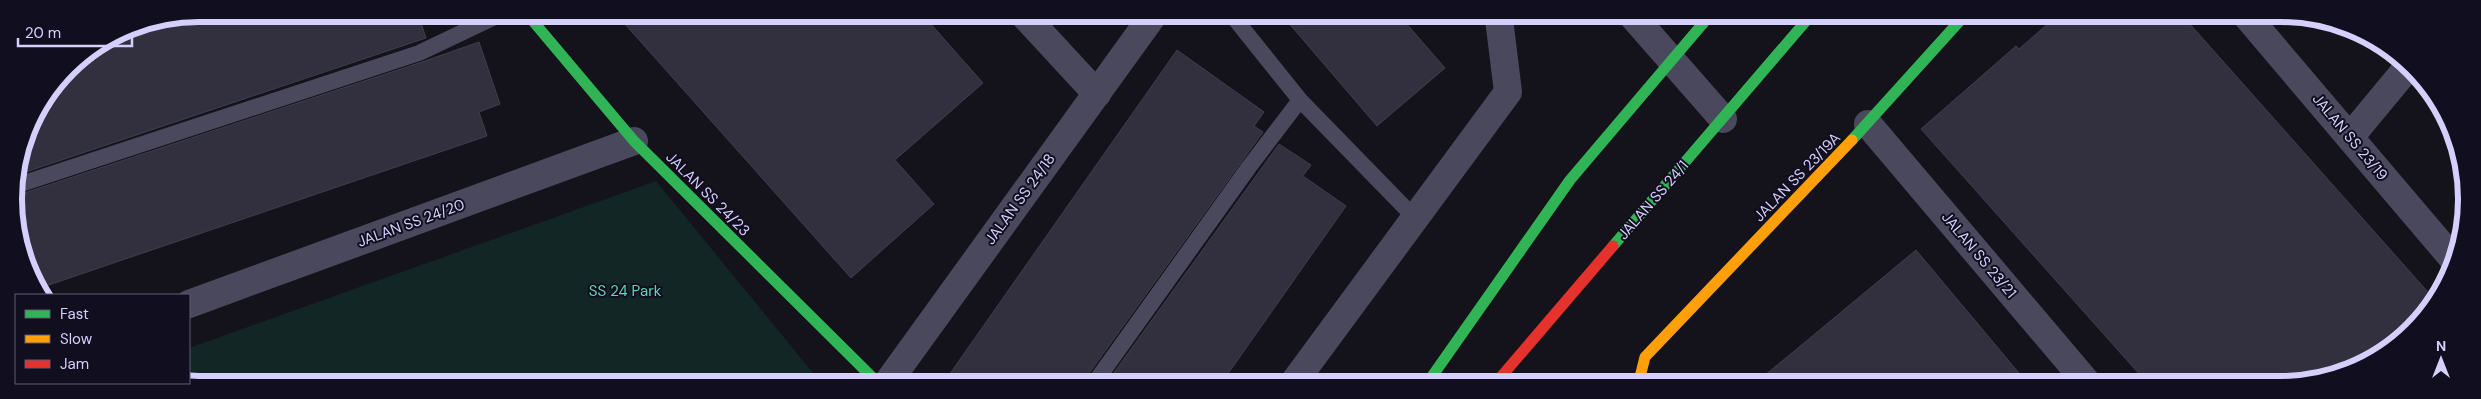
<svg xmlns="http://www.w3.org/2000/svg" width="2481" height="399" font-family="'DM Sans',sans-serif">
<rect width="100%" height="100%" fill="#14121b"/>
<!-- green -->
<path fill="#122625" d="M 656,181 L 823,385 L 187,385 L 179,383 L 189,383 L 189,348 Z"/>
<!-- building -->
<path fill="#32303e" stroke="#403d4e" d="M 200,14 L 418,14 L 426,38 L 17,175 L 28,128 L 68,68 L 129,28 Z
M 616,14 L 922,14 L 983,83 L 895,160 L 934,204 L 851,278 Z
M 1281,14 L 1398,14 L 1445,68 L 1377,126 Z
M 2059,14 L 2181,14 L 2435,300 L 2413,331 L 2363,366 L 2294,385 L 2149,385 L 1921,129 L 2016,46 L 2019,49 Z
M 479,42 L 500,104 L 479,112 L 487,136 L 40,288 L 24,259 L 15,196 L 422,62 Z
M 1177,50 L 1264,112 L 1254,126 L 1263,132 L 1085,379 L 1083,385 L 942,385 Z
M 1279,144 L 1311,165 L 1303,176 L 1346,206 L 1220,385 L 1105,385 Z
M 1916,250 L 2029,385 L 1753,385 L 1804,343 Z"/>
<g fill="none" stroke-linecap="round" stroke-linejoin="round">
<!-- lane -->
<path stroke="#49485c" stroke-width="16" d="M 1231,14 L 1300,100 L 1415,218
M 15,186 L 419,53 L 501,14
M 1093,385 L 1249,167 L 1300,100"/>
<!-- street -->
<path stroke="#49485c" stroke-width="28" d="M 1023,14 L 1097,94
M 1631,14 L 1723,119
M 2245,14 L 2454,260
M 1868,124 L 2089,385
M 2350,137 L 2408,67
M 189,304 L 634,141
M 886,385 L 1154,14
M 1292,385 L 1508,92 L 1499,19 L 1495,14"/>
<!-- fast -->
<path stroke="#30b455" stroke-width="11" d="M 527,14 L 634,141 L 880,385
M 1852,140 L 1966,14
M 1613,246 L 1812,14
M 1426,385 L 1570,180 L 1711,14"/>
<!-- slow -->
<path stroke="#ff9f0a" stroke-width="11" d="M 1638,385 L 1645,357 L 1852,140"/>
<!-- jam -->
<path stroke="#e5322d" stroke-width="11" d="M 1494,385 L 1613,246"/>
</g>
<g text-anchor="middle" stroke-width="4" stroke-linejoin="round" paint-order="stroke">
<!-- street labels -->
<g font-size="15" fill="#d4d0fb" stroke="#110e1f">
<text transform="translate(2350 137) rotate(50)" y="5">JALAN SS 23/19</text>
<text transform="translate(1797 177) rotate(-46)" y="5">JALAN SS 23/19A</text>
<text transform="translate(708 194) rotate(45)" y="5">JALAN SS 24/23</text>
<text transform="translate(1020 199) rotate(-54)" y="5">JALAN SS 24/18</text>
<text transform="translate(1653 200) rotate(-49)" y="5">JALAN SS 24/1</text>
<text transform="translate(411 223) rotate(-20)" y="5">JALAN SS 24/20</text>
<text transform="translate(1979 255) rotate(50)" y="5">JALAN SS 23/21</text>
</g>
<!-- park labels -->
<g font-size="15" fill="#62d5b6" stroke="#110e1f">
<text x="625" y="296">SS 24 Park</text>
</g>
</g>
<!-- crop -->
<path d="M0 0H2481V399H0ZM199 22H2281A177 177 0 0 1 2458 199V199A177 177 0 0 1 2281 376H199A177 177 0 0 1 22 199V199A177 177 0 0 1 199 22Z" fill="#110e1f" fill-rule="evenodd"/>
<path fill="none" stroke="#d4d0fb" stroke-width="6" d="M199 22H2281A177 177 0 0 1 2458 199V199A177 177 0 0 1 2281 376H199A177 177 0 0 1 22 199V199A177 177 0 0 1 199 22Z"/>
<!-- legend -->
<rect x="15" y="294" width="175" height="90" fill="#110e1f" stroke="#5f5c77"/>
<rect x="25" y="310" width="25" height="8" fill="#30b455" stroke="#5f5c77"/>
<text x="60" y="319" font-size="15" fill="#d4d0fb">Fast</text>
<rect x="25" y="335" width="25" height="8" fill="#ff9f0a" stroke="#5f5c77"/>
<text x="60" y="344" font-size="15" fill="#d4d0fb">Slow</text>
<rect x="25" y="360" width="25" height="8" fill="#e5322d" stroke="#5f5c77"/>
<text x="60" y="369" font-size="15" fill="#d4d0fb">Jam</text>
<!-- north arrow -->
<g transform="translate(2441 359)" stroke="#110e1f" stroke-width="4" paint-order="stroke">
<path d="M0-4L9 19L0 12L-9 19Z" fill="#d4d0fb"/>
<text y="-8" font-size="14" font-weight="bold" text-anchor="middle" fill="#d4d0fb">N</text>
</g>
<!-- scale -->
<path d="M18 38v8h114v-8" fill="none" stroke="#d4d0fb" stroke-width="2.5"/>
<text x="25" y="38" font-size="15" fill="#d4d0fb" stroke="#110e1f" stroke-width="4" paint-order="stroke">20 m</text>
</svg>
